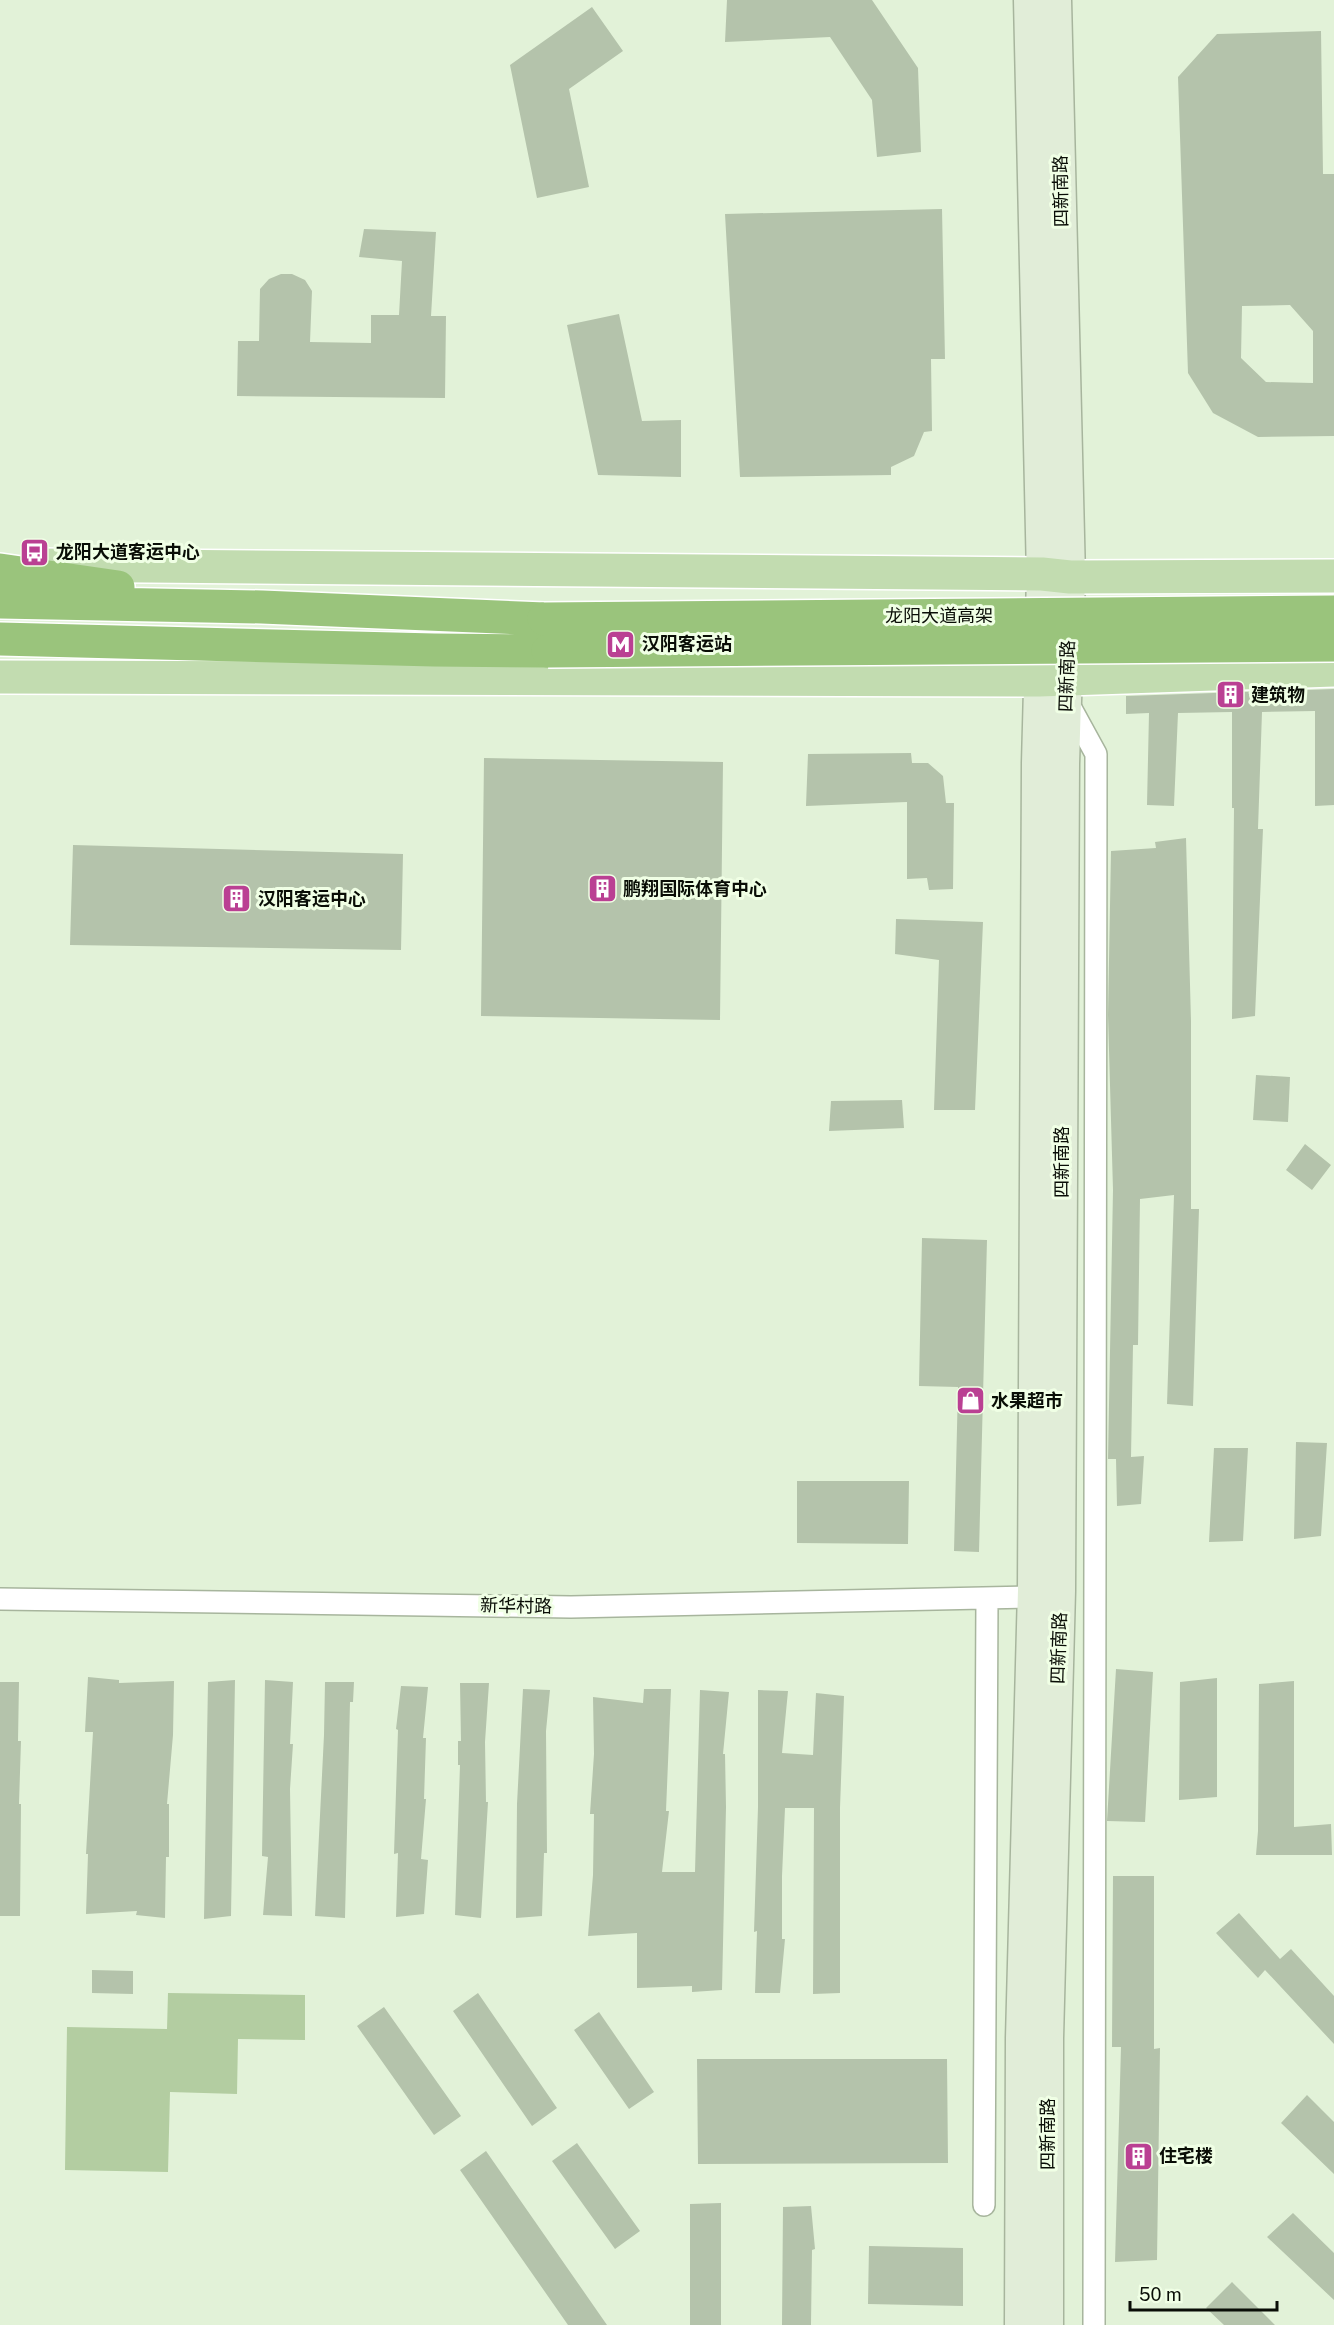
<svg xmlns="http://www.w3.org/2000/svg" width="1334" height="2325" font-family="'Public Sans','Noto Sans SC',sans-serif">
<rect width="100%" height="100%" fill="#e2f2d8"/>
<!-- green -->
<path fill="#b3cda1" d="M 168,1993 L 305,1995 L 305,2040 L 238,2039 L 237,2094 L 170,2092 L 168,2172 L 65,2170 L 67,2027 L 167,2029 Z"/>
<!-- building -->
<path fill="#b4c3ab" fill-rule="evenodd" d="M 727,0 L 872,0 L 918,68 L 921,152 L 877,157 L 872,100 L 830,37 L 725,42 Z
M 592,7 L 623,51 L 569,89 L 589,187 L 537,198 L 510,65 Z
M 1321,31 L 1323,174 L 1334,174 L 1334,436 L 1258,437 L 1213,413 L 1188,373 L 1178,77 L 1217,34 ZM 1290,305 L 1313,331 L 1313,383 L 1266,382 L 1241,358 L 1242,306 Z
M 942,209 L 945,359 L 931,359 L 932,431 L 924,432 L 914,456 L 891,467 L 891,475 L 740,477 L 725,214 Z
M 364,229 L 436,232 L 431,316 L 446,316 L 445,398 L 237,396 L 238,341 L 259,341 L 260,289 L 269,279 L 281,274 L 292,274 L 305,280 L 312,291 L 310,342 L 371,343 L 371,315 L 399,315 L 402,261 L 359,257 Z
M 619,314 L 642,421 L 681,420 L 681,477 L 598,475 L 567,325 Z
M 1334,689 L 1334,805 L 1315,806 L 1315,711 L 1262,712 L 1258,829 L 1263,829 L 1255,1016 L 1232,1019 L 1234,808 L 1232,808 L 1232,712 L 1178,713 L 1174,806 L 1147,805 L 1149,713 L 1126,714 L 1126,696 Z
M 911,753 L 912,763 L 928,763 L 943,776 L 946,803 L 954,803 L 953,889 L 929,890 L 927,878 L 907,879 L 907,802 L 806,806 L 808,754 Z
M 484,758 L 723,762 L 720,1020 L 481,1016 Z
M 1186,838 L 1191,1021 L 1191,1209 L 1199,1209 L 1193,1406 L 1167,1404 L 1174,1195 L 1140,1199 L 1138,1345 L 1133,1345 L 1131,1457 L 1144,1456 L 1141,1504 L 1117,1506 L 1116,1459 L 1108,1459 L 1113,1190 L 1108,1015 L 1111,851 L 1156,848 L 1155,842 Z
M 73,845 L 403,854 L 401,950 L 70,945 Z
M 896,919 L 983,922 L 975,1110 L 934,1110 L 939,960 L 895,954 Z
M 1256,1075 L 1290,1077 L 1288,1122 L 1253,1120 Z
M 902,1100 L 904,1128 L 829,1131 L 831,1101 Z
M 1305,1144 L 1331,1165 L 1312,1190 L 1286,1170 Z
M 922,1238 L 987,1240 L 979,1552 L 954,1551 L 958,1387 L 919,1386 Z
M 1296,1442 L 1327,1443 L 1321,1536 L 1294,1539 Z
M 1214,1448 L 1248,1448 L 1243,1541 L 1209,1542 Z
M 797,1481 L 909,1481 L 908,1544 L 797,1543 Z
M 1116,1669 L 1153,1672 L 1145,1822 L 1107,1821 Z
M 88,1677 L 119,1680 L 119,1683 L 174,1681 L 173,1735 L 167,1804 L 169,1804 L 169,1857 L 166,1857 L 165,1918 L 136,1915 L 137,1911 L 86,1914 L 88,1854 L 86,1854 L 93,1732 L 85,1732 Z
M 1217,1678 L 1217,1797 L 1179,1800 L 1180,1682 Z
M 235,1680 L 231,1916 L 204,1919 L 208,1682 Z
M 265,1680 L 293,1682 L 290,1744 L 293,1744 L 290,1789 L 292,1916 L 263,1915 L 268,1857 L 262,1856 Z
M 1294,1681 L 1294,1827 L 1331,1824 L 1332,1855 L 1256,1855 L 1258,1831 L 1259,1684 Z
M 0,1682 L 19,1682 L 18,1741 L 21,1741 L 19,1804 L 21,1804 L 20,1916 L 0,1916 Z
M 325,1682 L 354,1682 L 353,1702 L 350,1702 L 345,1918 L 315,1916 L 324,1735 Z
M 460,1683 L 489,1683 L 485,1742 L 486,1802 L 488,1802 L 481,1918 L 455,1915 L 460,1765 L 458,1765 L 458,1741 L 461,1741 Z
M 401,1686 L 428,1687 L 423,1738 L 426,1738 L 424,1799 L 426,1799 L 421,1859 L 428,1860 L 424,1914 L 396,1917 L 398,1853 L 394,1854 L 398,1730 L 396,1729 Z
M 523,1689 L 550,1690 L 546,1731 L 547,1853 L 544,1853 L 542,1916 L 516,1918 L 517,1804 Z
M 644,1689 L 671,1689 L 666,1811 L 669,1811 L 662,1872 L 695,1872 L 700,1690 L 729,1692 L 723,1754 L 725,1754 L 726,1807 L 722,1990 L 692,1992 L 692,1986 L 637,1988 L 637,1933 L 588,1936 L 593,1875 L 594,1814 L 590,1814 L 594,1754 L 593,1697 L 643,1703 Z
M 758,1690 L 788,1691 L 782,1753 L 813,1755 L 816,1693 L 844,1696 L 840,1808 L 840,1993 L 813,1994 L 814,1808 L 785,1808 L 782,1876 L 782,1939 L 785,1939 L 780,1993 L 755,1993 L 757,1931 L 754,1932 L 758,1807 Z
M 1113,1876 L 1154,1876 L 1154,2049 L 1160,2048 L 1157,2260 L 1115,2262 L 1121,2047 L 1112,2047 Z
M 1239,1913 L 1280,1959 L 1291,1949 L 1334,1996 L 1334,2044 L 1265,1970 L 1258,1978 L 1216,1933 Z
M 92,1970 L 133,1971 L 133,1994 L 92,1993 Z
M 478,1993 L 557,2108 L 532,2126 L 453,2011 Z
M 384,2007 L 461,2116 L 434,2135 L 357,2026 Z
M 599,2012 L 654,2092 L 629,2109 L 574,2030 Z
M 697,2059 L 947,2059 L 948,2163 L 698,2164 Z
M 1307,2095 L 1334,2122 L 1334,2174 L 1281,2123 Z
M 577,2143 L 640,2231 L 615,2249 L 552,2161 Z
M 486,2151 L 607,2325 L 568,2325 L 460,2170 Z
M 721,2203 L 721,2325 L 690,2325 L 690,2204 Z
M 811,2206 L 815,2249 L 812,2250 L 811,2325 L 782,2325 L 783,2207 Z
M 1293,2213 L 1334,2253 L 1334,2300 L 1267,2237 Z
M 869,2246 L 963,2248 L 963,2306 L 868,2304 Z
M 1232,2282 L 1275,2325 L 1224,2325 L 1206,2308 Z"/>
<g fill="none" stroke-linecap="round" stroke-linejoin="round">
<defs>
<path id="street" d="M 1067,701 L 1096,754 L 1094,2325
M 0,1599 L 571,1607 L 1033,1597
M 984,2205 L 987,1598"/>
<path id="secondary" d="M 1020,2325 L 1021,2038 L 1033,1590 L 1037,763 L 1042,577 L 1029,0
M 1048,2325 L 1048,2038 L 1060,1591 L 1064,764 L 1070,577 L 1056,0"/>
<path id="primary" d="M 37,565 L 1042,574 L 1070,577 L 1334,576
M 0,677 L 1039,680 L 1334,670"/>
<path id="highway" d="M 0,570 L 118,587
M 0,602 L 262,607 L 544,619
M 0,639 L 434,650 L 548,651"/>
</defs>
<!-- street casing -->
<use href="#street" stroke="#a7b59d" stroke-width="24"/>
<!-- secondary casing -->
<use href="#secondary" stroke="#a7b59d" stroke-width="33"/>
<!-- primary casing -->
<use href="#primary" stroke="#fff" stroke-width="36"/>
<!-- highway casing -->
<use href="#highway" stroke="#fff" stroke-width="36"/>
<!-- street -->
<use href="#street" stroke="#fff" stroke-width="21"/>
<!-- secondary -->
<use href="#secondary" stroke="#e1edd8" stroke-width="30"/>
<!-- primary -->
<use href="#primary" stroke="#c2dcb0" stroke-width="33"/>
<!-- highway -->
<use href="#highway" stroke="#9ac47c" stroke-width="33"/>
<defs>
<path id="highway-bridge" d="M 544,619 L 1334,612
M 548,651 L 1334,645"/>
</defs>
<!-- highway-bridge casing -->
<use href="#highway-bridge" stroke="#fff" stroke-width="36" stroke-linecap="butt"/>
<!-- highway-bridge -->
<use href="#highway-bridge" stroke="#9ac47c" stroke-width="33"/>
</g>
<!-- icons -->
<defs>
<symbol id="bus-square" viewBox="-11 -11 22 22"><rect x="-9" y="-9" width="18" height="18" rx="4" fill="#ba4093" stroke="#f0ffe5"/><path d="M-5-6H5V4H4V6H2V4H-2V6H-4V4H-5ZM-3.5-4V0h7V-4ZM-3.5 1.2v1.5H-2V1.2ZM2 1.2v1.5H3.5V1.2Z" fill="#fff"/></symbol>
<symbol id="metro-square" viewBox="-11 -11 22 22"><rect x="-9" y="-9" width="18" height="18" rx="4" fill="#ba4093" stroke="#f0ffe5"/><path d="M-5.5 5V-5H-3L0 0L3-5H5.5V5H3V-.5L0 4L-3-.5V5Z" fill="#fff"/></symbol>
<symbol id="building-square" viewBox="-11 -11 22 22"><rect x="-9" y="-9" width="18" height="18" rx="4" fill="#ba4093" stroke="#f0ffe5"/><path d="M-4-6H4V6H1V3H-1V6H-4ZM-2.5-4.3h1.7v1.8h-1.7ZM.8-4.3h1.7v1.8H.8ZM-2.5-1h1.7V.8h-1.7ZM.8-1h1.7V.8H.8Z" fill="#fff"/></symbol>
<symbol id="shop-square" viewBox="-11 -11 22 22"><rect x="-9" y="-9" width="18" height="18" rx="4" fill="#ba4093" stroke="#f0ffe5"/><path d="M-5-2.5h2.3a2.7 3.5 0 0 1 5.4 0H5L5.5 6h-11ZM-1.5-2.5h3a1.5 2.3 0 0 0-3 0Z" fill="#fff"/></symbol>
</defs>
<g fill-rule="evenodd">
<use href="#bus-square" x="18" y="536" width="33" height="33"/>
<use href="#metro-square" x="604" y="628" width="33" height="33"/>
<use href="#building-square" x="1214" y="678" width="33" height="33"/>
<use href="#building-square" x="586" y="872" width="33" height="33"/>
<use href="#building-square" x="220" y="882" width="33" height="33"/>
<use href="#shop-square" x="954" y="1384" width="33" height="33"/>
<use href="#building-square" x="1122" y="2140" width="33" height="33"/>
</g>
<g text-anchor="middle" stroke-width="6" stroke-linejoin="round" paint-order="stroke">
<!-- street labels -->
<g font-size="18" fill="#090d06" stroke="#f0ffe5">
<text transform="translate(1061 191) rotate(-91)" y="6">四新南路</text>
<text x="939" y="622">龙阳大道高架</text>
<text transform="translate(1067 676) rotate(-88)" y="6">四新南路</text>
<text transform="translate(1062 1162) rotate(-90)" y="6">四新南路</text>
<text transform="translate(516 1606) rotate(1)" y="6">新华村路</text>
<text transform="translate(1059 1648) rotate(-88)" y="6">四新南路</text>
<text transform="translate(1048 2134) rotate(-90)" y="6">四新南路</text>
</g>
<!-- poi labels -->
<g font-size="18" font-weight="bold" fill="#090d06" stroke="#f0ffe5" text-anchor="start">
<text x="56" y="558">龙阳大道客运中心</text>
<text x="642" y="650">汉阳客运站</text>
<text x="1251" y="701">建筑物</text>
<text x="623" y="895">鹏翔国际体育中心</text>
<text x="258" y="905">汉阳客运中心</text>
<text x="991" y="1407">水果超市</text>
<text x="1159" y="2162">住宅楼</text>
</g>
</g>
<!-- scale -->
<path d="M1130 2301v9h147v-9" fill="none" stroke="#090d06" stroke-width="3"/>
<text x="1139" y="2301" font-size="18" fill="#090d06" stroke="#f0ffe5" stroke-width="4.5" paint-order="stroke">50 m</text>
</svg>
